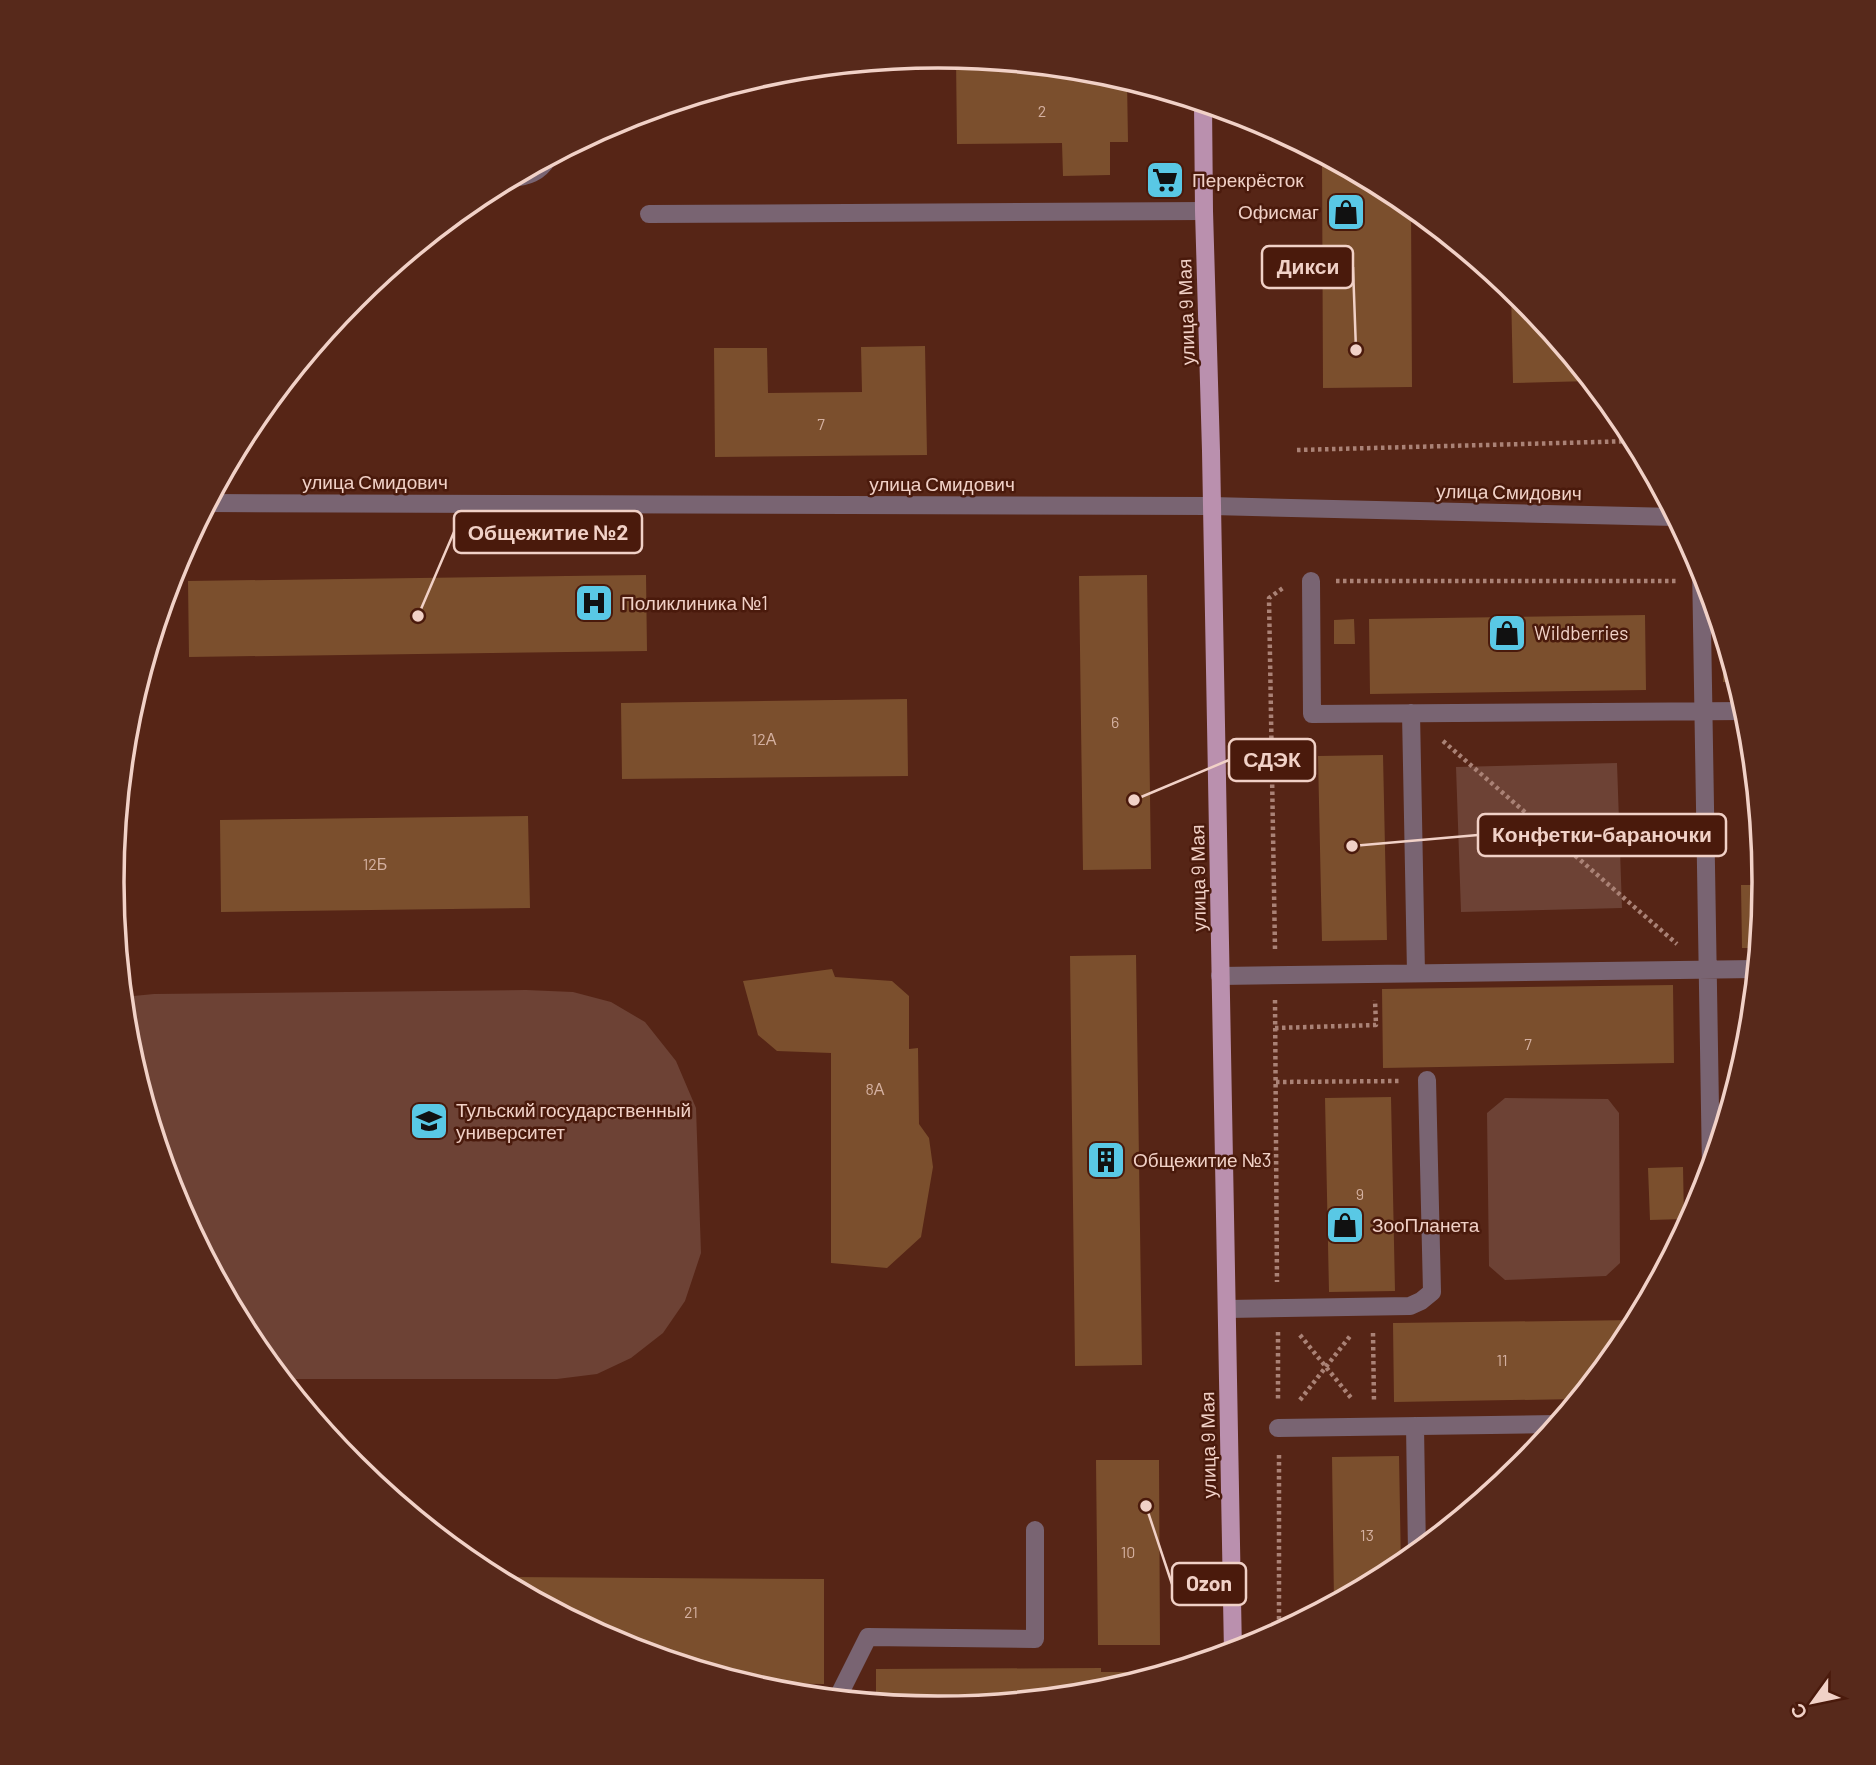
<svg xmlns="http://www.w3.org/2000/svg" width="1876" height="1765" font-family="Barlow,sans-serif">
<rect width="100%" height="100%" fill="#562516"/>
<!-- green -->
<path fill="#6d4235" d="M 1617,763 L 1622,908 L 1461,912 L 1456,767 Z
M 526,990 L 573,992 L 611,1002 L 645,1022 L 676,1061 L 696,1108 L 701,1253 L 685,1301 L 663,1333 L 631,1358 L 597,1374 L 557,1379 L 281,1379 L 251,1341 L 174,1198 L 127,1043 L 123,997 L 154,994 Z
M 1505,1098 L 1608,1099 L 1619,1113 L 1620,1263 L 1606,1276 L 1505,1280 L 1489,1266 L 1487,1113 Z"/>
<!-- building -->
<path fill="#7b4f2d" d="M 956,58 L 1100,72 L 1127,80 L 1128,142 L 1110,142 L 1110,175 L 1063,176 L 1062,143 L 957,144 Z
M 1322,155 L 1398,196 L 1411,207 L 1412,387 L 1323,388 Z
M 1511,289 L 1523,298 L 1591,381 L 1513,383 Z
M 925,346 L 927,455 L 715,457 L 714,348 L 767,348 L 768,393 L 862,392 L 861,347 Z
M 646,575 L 647,651 L 189,657 L 188,581 Z
M 1147,575 L 1151,869 L 1083,870 L 1079,576 Z
M 1645,615 L 1646,690 L 1370,694 L 1369,619 Z
M 1354,619 L 1355,644 L 1334,644 L 1334,620 Z
M 1723,639 L 1724,639 L 1737,682 L 1723,682 Z
M 907,699 L 908,776 L 622,779 L 621,703 Z
M 1383,755 L 1387,940 L 1322,941 L 1318,756 Z
M 528,816 L 530,908 L 221,912 L 220,820 Z
M 1741,885 L 1764,885 L 1758,948 L 1742,948 Z
M 1136,955 L 1142,1365 L 1075,1366 L 1070,956 Z
M 832,969 L 835,977 L 892,981 L 909,996 L 909,1049 L 918,1048 L 919,1124 L 929,1138 L 933,1167 L 921,1237 L 887,1268 L 831,1263 L 831,1053 L 777,1051 L 758,1035 L 743,981 Z
M 1673,985 L 1674,1063 L 1383,1068 L 1382,989 Z
M 1391,1097 L 1395,1291 L 1329,1292 L 1325,1098 Z
M 1683,1167 L 1684,1219 L 1650,1220 L 1648,1168 Z
M 1637,1320 L 1625,1342 L 1578,1399 L 1394,1402 L 1393,1323 Z
M 1399,1456 L 1401,1566 L 1334,1603 L 1332,1457 Z
M 1096,1460 L 1159,1460 L 1160,1645 L 1098,1645 Z
M 492,1577 L 824,1579 L 824,1684 L 744,1683 L 621,1646 Z
M 1101,1668 L 1101,1672 L 1137,1672 L 1137,1681 L 1099,1693 L 938,1709 L 876,1703 L 876,1669 Z"/>
<g fill="none" stroke-linecap="round" stroke-linejoin="round">
<!-- path -->
<path stroke="#aa8276" stroke-width="4.5" stroke-dasharray="3.5 3.5" stroke-linecap="butt" d="M 1297,450 L 1635,441
M 1336,581 L 1677,581
M 1443,741 L 1677,944
M 1275,949 L 1269,598 L 1283,588
M 1275,1000 L 1277,1282
M 1275,1028 L 1376,1025 L 1375,1000
M 1276,1082 L 1401,1081
M 1278,1332 L 1278,1401
M 1373,1333 L 1374,1402
M 1300,1335 L 1352,1399
M 1300,1400 L 1351,1335
M 1279,1455 L 1279,1633"/>
<!-- service -->
<path stroke="#796472" stroke-width="18" d="M 511,178 C 527,177 539,173 548,158
M 1701,565 L 1711,1169
M 1311,581 L 1312,714 L 1745,711
M 1411,713 L 1416,973
M 1220,976 L 1756,969
M 1227,1309 L 1410,1306 L 1421,1301 L 1432,1292 L 1427,1080
M 1415,1426 L 1417,1553
M 1278,1428 L 1557,1424
M 837,1699 L 868,1637 L 1035,1639 L 1035,1530"/>
<!-- minor -->
<path stroke="#796472" stroke-width="18" d="M 649,214 L 1204,211
M 208,503 L 1212,506 L 1675,517"/>
<!-- primary -->
<path stroke="#ba90ae" stroke-width="18" d="M 1203,103 L 1204,211 L 1211,451 L 1233,1653"/>
</g>
<!-- icons -->
<defs>
<symbol id="supermarket-square" viewBox="-11 -11 22 22"><rect x="-9" y="-9" width="18" height="18" rx="4" fill="#59c8e5" stroke="#4a1a0c"/><path d="M-6-5.5h2.5l.6 2H6L4.5 2H-2.5L-4.4-4H-6ZM-1.5 3.2a1.3 1.3 0 1 0 .1 0ZM3 3.2a1.3 1.3 0 1 0 .1 0Z" fill="#111"/></symbol>
<symbol id="shop-square" viewBox="-11 -11 22 22"><rect x="-9" y="-9" width="18" height="18" rx="4" fill="#59c8e5" stroke="#4a1a0c"/><path d="M-5-2.5h2.3a2.7 3.5 0 0 1 5.4 0H5L5.5 6h-11ZM-1.5-2.5h3a1.5 2.3 0 0 0-3 0Z" fill="#111"/></symbol>
<symbol id="hospital-square" viewBox="-11 -11 22 22"><rect x="-9" y="-9" width="18" height="18" rx="4" fill="#59c8e5" stroke="#4a1a0c"/><path d="M-5-5h3v3.5h4V-5h3V5h-3V1.5h-4V5h-3Z" fill="#111"/></symbol>
<symbol id="university-square" viewBox="-11 -11 22 22"><rect x="-9" y="-9" width="18" height="18" rx="4" fill="#59c8e5" stroke="#4a1a0c"/><path d="M0-5L7-2L0 1L-7-2ZM-4 1L0 2.5L4 1V4Q0 6-4 4Z" fill="#111"/></symbol>
<symbol id="building-square" viewBox="-11 -11 22 22"><rect x="-9" y="-9" width="18" height="18" rx="4" fill="#59c8e5" stroke="#4a1a0c"/><path d="M-4-6H4V6H1V3H-1V6H-4ZM-2.5-4.3h1.7v1.8h-1.7ZM.8-4.3h1.7v1.8H.8ZM-2.5-1h1.7V.8h-1.7ZM.8-1h1.7V.8H.8Z" fill="#111"/></symbol>
</defs>
<g fill-rule="evenodd">
<use href="#supermarket-square" x="1143" y="158" width="44" height="44"/>
<use href="#shop-square" x="1324" y="190" width="44" height="44"/>
<use href="#hospital-square" x="572" y="581" width="44" height="44"/>
<use href="#shop-square" x="1485" y="611" width="44" height="44"/>
<use href="#university-square" x="407" y="1099" width="44" height="44"/>
<use href="#building-square" x="1084" y="1138" width="44" height="44"/>
<use href="#shop-square" x="1323" y="1203" width="44" height="44"/>
</g>
<g text-anchor="middle" stroke-width="5" stroke-linejoin="round" paint-order="stroke">
<!-- number labels -->
<g font-size="16" fill="#d4b0a0">
<text x="1042" y="117">2</text>
<text x="821" y="430">7</text>
<text x="1115" y="728">6</text>
<text x="764" y="745">12А</text>
<text x="375" y="870">12Б</text>
<text x="1528" y="1050">7</text>
<text x="875" y="1095">8А</text>
<text x="1360" y="1200">9</text>
<text x="1502" y="1366">11</text>
<text x="1367" y="1541">13</text>
<text x="1128" y="1558">10</text>
<text x="691" y="1618">21</text>
</g>
<!-- poi labels -->
<g font-size="19" fill="#f1d1c7" stroke="#4a1a0c" text-anchor="start">
<text x="1192" y="187">Перекрёсток</text>
<text x="1319" y="219" text-anchor="end">Офисмаг</text>
<text x="621" y="610">Поликлиника №1</text>
<text x="1534" y="640">Wildberries</text>
<text x="456" y="1117">Тульский государственный<tspan x="456" dy="22">университет</tspan></text>
<text x="1133" y="1167">Общежитие №3</text>
<text x="1372" y="1232">ЗооПланета</text>
</g>
<!-- street labels -->
<g font-size="19" fill="#f1d1c7" stroke="#4a1a0c">
<text transform="translate(1186 312) rotate(-92)" y="7">улица 9 Мая</text>
<text x="375" y="489">улица Смидович</text>
<text x="942" y="491">улица Смидович</text>
<text transform="translate(1509 492) rotate(1)" y="7">улица Смидович</text>
<text transform="translate(1198 878) rotate(-91)" y="7">улица 9 Мая</text>
<text transform="translate(1208 1445) rotate(-91)" y="7">улица 9 Мая</text>
</g>
</g>
<!-- crop -->
<path d="M0 0H1876V1765H0ZM124 882a814 814 0 1 1 1628 0a814 814 0 1 1-1628 0Z" fill="#57291b" fill-rule="evenodd"/>
<path fill="none" stroke="#f1d1c7" stroke-width="3.5" d="M124 882a814 814 0 1 1 1628 0a814 814 0 1 1-1628 0Z"/>
<!-- callouts -->
<path fill="none" stroke="#f1d1c7" stroke-width="2.5" d="M1356 350L1353 267M418 616L454 532M1134 800L1229 760M1352 846L1478 835M1146 1506L1172 1584"/>
<g fill="#f1d1c7" stroke="#4a1a0c" stroke-width="2.5">
<circle cx="1356" cy="350" r="7"/>
<circle cx="418" cy="616" r="7"/>
<circle cx="1134" cy="800" r="7"/>
<circle cx="1352" cy="846" r="7"/>
<circle cx="1146" cy="1506" r="7"/>
</g>
<g fill="#4a1a0c" stroke="#f1d1c7" stroke-width="2.5">
<rect x="1262" y="246" width="91" height="42" rx="7"/>
<rect x="454" y="511" width="188" height="42" rx="7"/>
<rect x="1229" y="739" width="86" height="42" rx="7"/>
<rect x="1478" y="814" width="248" height="42" rx="7"/>
<rect x="1172" y="1563" width="74" height="42" rx="7"/>
</g>
<g font-size="21" text-anchor="middle" font-weight="bold" fill="#f1d1c7">
<text x="1308" y="274">Дикси</text>
<text x="548" y="540">Общежитие №2</text>
<text x="1272" y="767">СДЭК</text>
<text x="1602" y="842">Конфетки-бараночки</text>
<text x="1209" y="1591">Ozon</text>
</g>
<!-- north arrow -->
<g transform="translate(1813 1702) rotate(237)" stroke="#4a1a0c" stroke-width="5" paint-order="stroke">
<path d="M0-5L12 26L0 18L-12 26Z" fill="#f1d1c7"/>
<text y="-10" font-size="19" font-weight="bold" text-anchor="middle" fill="#f1d1c7">С</text>
</g>
</svg>
